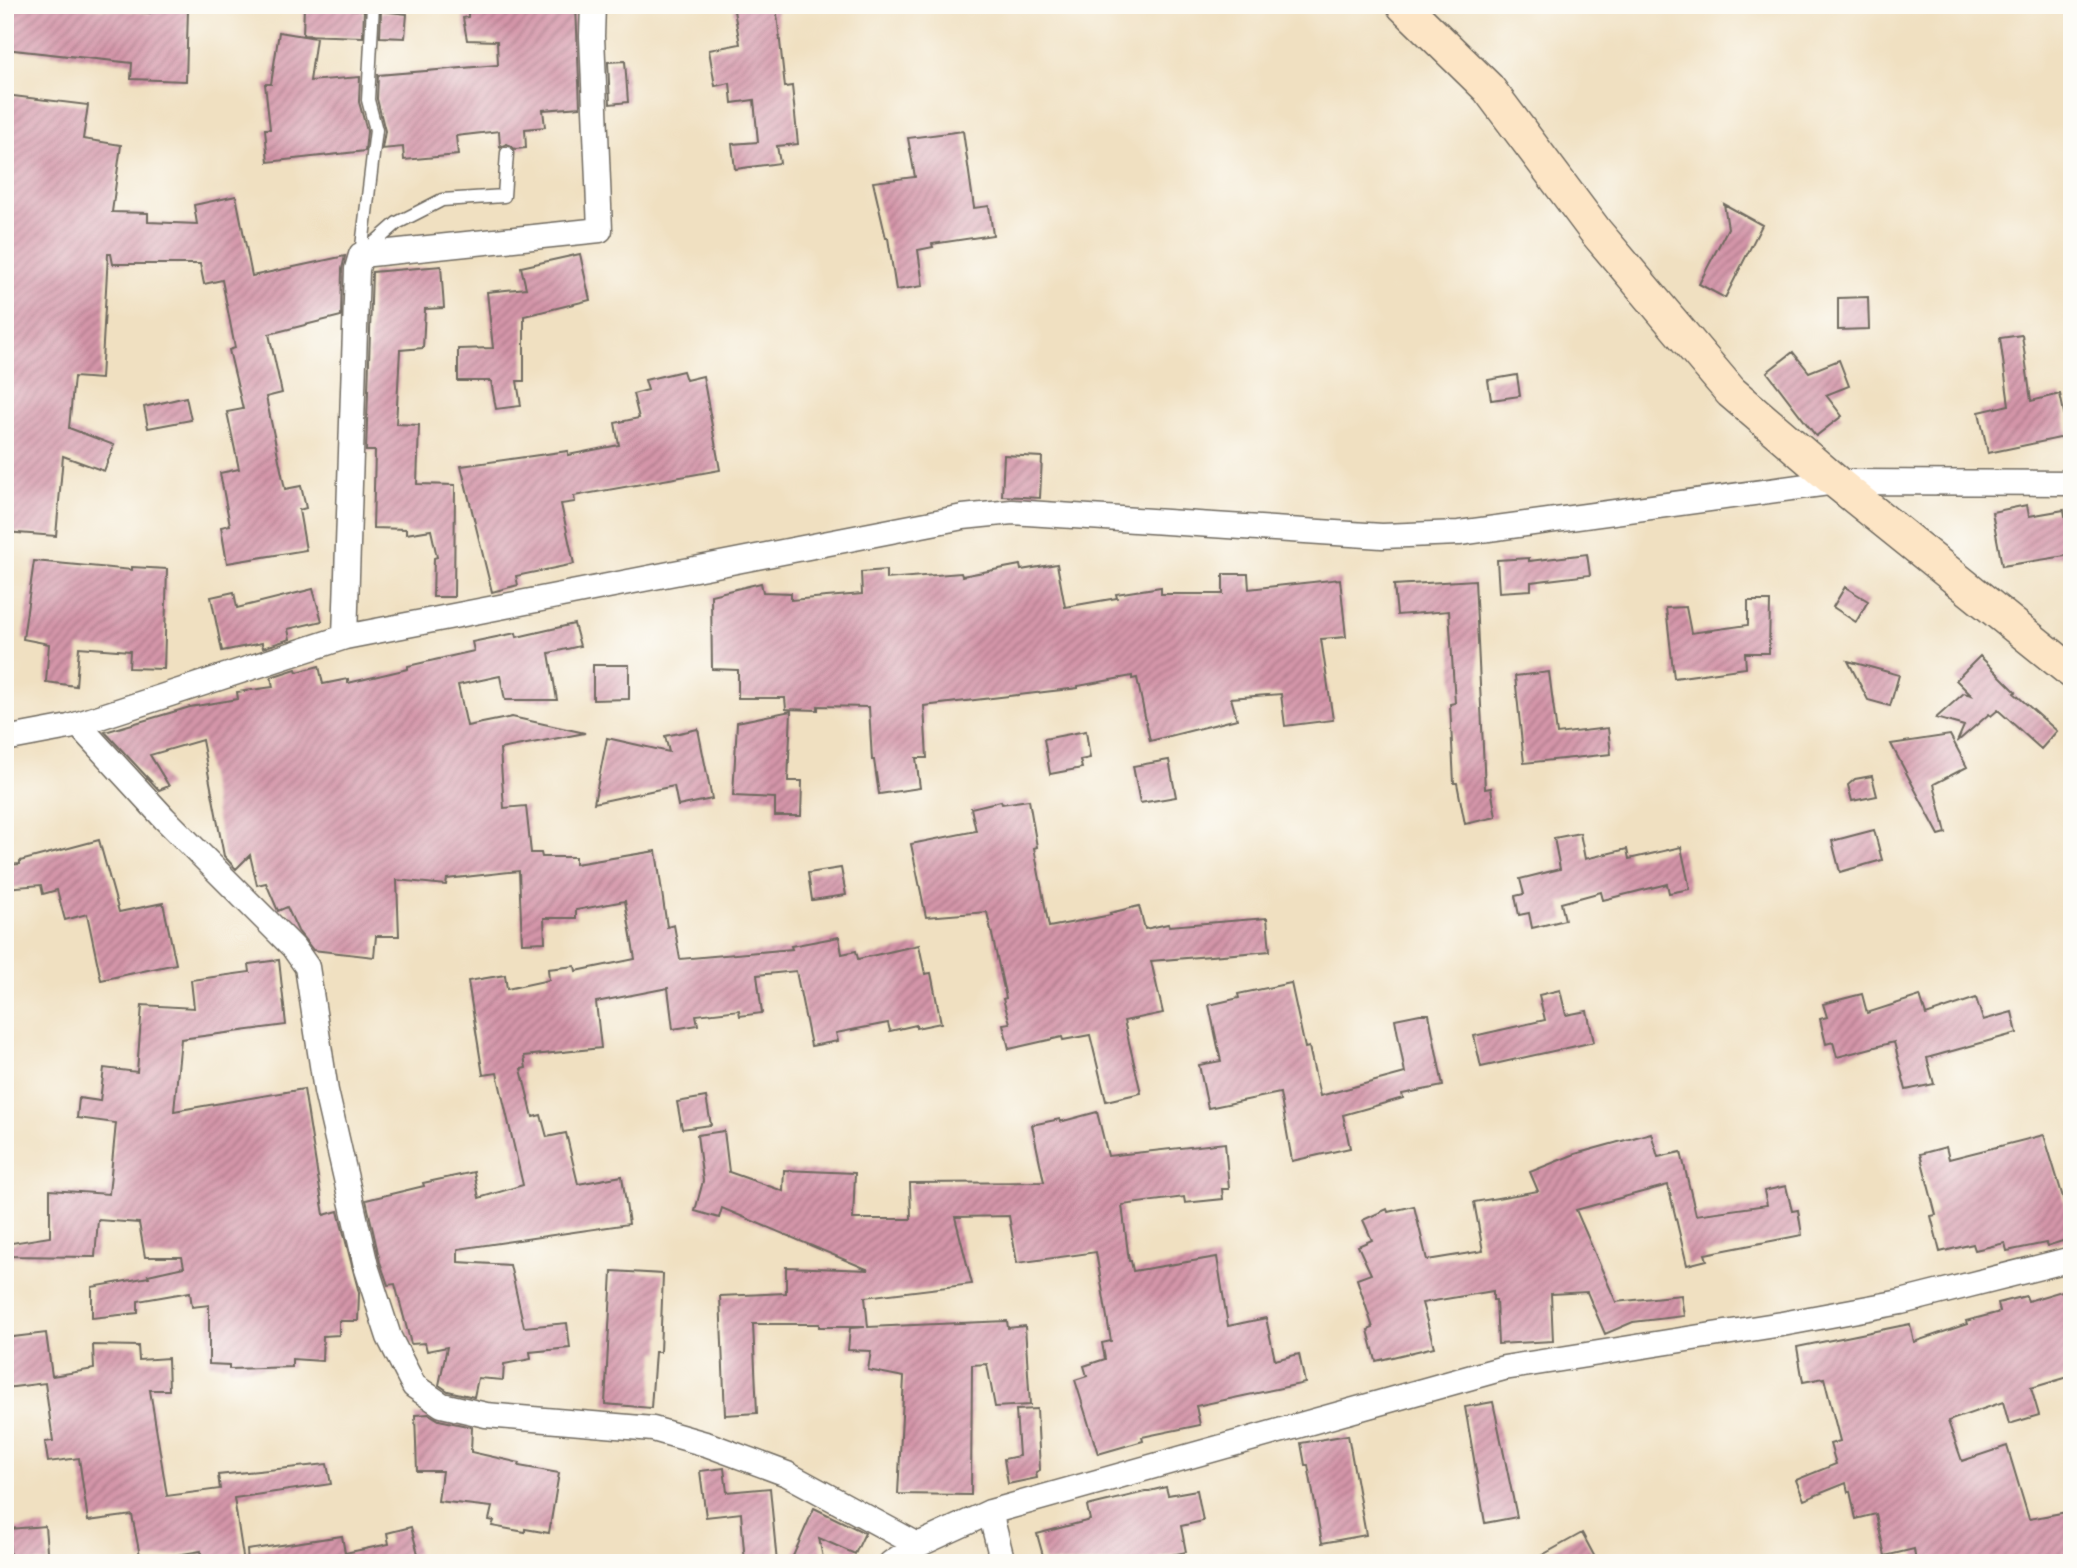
<svg xmlns="http://www.w3.org/2000/svg" width="2077" height="1568" font-family="'IM FELL Double Pica',serif">
<defs>
<pattern id="building-hatch" width="6" height="6" patternUnits="userSpaceOnUse" patternTransform="scale(1.75)"><rect width="6" height="6" fill="#d495a9"/><path d="M-1 1l2-2M0 6l6-6M5 7l2-2" fill="none" stroke="#ac7a8a"/></pattern>
</defs>
<rect width="100%" height="100%" fill="#fdfcf7"/>
<filter id="ink" filterUnits="userSpaceOnUse"><feTurbulence type="fractalNoise" baseFrequency=".0143" numOctaves="2"/><feDisplacementMap in="SourceGraphic" scale="14" xChannelSelector="R" yChannelSelector="G"/><feConvolveMatrix kernelMatrix="1 2 1 2 8 2 1 2 1" color-interpolation-filters="sRGB"/></filter>
<filter id="wash" filterUnits="userSpaceOnUse"><feTurbulence type="fractalNoise" baseFrequency=".00686" numOctaves="4" result="noise"/><feDisplacementMap in="SourceGraphic" scale="28" xChannelSelector="R" yChannelSelector="G"/><feGaussianBlur stdDeviation="1.57" result="paint"/><feColorMatrix in="noise" values="0 0 0 0 0 0 0 0 0 0 0 0 0 0 0 0 0 1.4 0 .05"/><feComposite in="paint" operator="in"/></filter>
<g filter="url(#wash)">
<rect width="100%" height="100%" fill="#f0e0c1"/>
<g id="blocks">
<!-- building -->
<path fill="url(#building-hatch)" d="M 5,5 L 65,5 L 150,13 L 150,6 L 188,9 L 186,81 L 131,79 L 132,63 L 5,49 Z
M 468,5 L 576,5 L 580,107 L 543,110 L 545,127 L 525,129 L 526,148 L 515,149 L 507,144 L 500,147 L 499,131 L 456,136 L 458,155 L 404,160 L 403,147 L 382,149 L 385,131 L 377,99 L 378,75 L 498,65 L 497,41 L 467,40 L 463,18 L 468,17 Z
M 733,5 L 776,5 L 785,87 L 792,86 L 798,144 L 777,146 L 780,163 L 735,169 L 732,144 L 758,142 L 754,100 L 732,103 L 730,83 L 715,86 L 709,50 L 740,44 Z
M 304,6 L 364,10 L 363,37 L 303,35 Z
M 381,11 L 407,14 L 405,38 L 380,37 Z
M 279,32 L 316,38 L 310,81 L 360,77 L 359,102 L 367,131 L 365,151 L 268,162 L 265,129 L 270,129 L 265,84 L 271,84 Z
M 625,61 L 628,102 L 610,104 L 608,62 Z
M 5,95 L 88,105 L 83,139 L 121,145 L 112,212 L 148,213 L 148,222 L 197,224 L 194,205 L 236,196 L 252,276 L 345,256 L 342,269 L 341,316 L 269,334 L 282,393 L 266,397 L 285,489 L 301,486 L 306,508 L 299,510 L 306,550 L 227,563 L 221,527 L 230,525 L 220,473 L 239,469 L 227,412 L 243,409 L 229,350 L 235,348 L 222,280 L 204,284 L 200,264 L 113,264 L 111,254 L 108,254 L 101,379 L 74,377 L 69,428 L 114,445 L 104,471 L 63,456 L 56,536 L 5,532 Z
M 963,131 L 974,208 L 989,206 L 993,235 L 932,244 L 933,247 L 918,250 L 923,286 L 896,290 L 888,238 L 886,238 L 873,182 L 915,177 L 908,138 Z
M 1724,204 L 1762,225 L 1725,298 L 1699,284 L 1728,228 Z
M 580,254 L 590,300 L 524,316 L 524,381 L 517,381 L 521,406 L 496,409 L 491,381 L 458,381 L 458,349 L 493,348 L 487,292 L 526,288 L 521,267 Z
M 441,266 L 444,308 L 425,309 L 423,348 L 400,350 L 396,424 L 419,425 L 417,484 L 455,485 L 454,597 L 433,597 L 434,558 L 437,557 L 431,530 L 406,534 L 406,529 L 373,528 L 375,451 L 366,451 L 372,272 Z
M 1868,297 L 1869,329 L 1838,330 L 1838,298 Z
M 2022,335 L 2031,401 L 2060,394 L 2069,436 L 1988,453 L 1979,412 L 2009,405 L 2000,338 Z
M 1793,352 L 1809,372 L 1839,360 L 1849,386 L 1826,395 L 1842,416 L 1816,436 L 1767,372 Z
M 683,371 L 686,380 L 703,376 L 720,470 L 574,496 L 575,502 L 561,504 L 574,564 L 516,576 L 518,585 L 492,592 L 461,466 L 568,451 L 568,455 L 619,445 L 615,423 L 639,418 L 633,394 L 648,390 L 645,380 Z
M 1517,375 L 1520,396 L 1491,400 L 1488,380 Z
M 186,397 L 191,420 L 148,428 L 144,407 Z
M 1004,455 L 1042,457 L 1040,498 L 1002,496 Z
M 2027,505 L 2029,516 L 2064,510 L 2072,555 L 2002,566 L 1992,512 Z
M 1587,554 L 1590,575 L 1531,582 L 1531,590 L 1499,592 L 1497,560 L 1529,558 L 1529,561 Z
M 34,561 L 132,570 L 132,567 L 167,569 L 164,669 L 129,668 L 130,651 L 79,647 L 76,686 L 46,682 L 49,644 L 23,639 Z
M 1057,564 L 1065,607 L 1117,598 L 1116,594 L 1161,587 L 1161,594 L 1223,594 L 1223,574 L 1248,574 L 1249,589 L 1340,579 L 1346,637 L 1321,639 L 1333,720 L 1285,726 L 1281,694 L 1231,698 L 1237,719 L 1150,741 L 1137,678 L 1132,679 L 1132,676 L 1078,686 L 1078,688 L 924,706 L 927,758 L 916,758 L 920,788 L 879,794 L 874,760 L 872,760 L 869,707 L 818,706 L 818,710 L 786,709 L 785,698 L 738,698 L 738,670 L 712,669 L 711,595 L 761,583 L 763,592 L 791,593 L 791,600 L 862,594 L 861,572 L 886,570 L 886,579 L 961,573 L 962,576 L 1020,565 L 1021,570 Z
M 1475,580 L 1485,789 L 1491,788 L 1496,817 L 1465,824 L 1457,783 L 1454,783 L 1450,704 L 1455,703 L 1449,611 L 1397,615 L 1394,585 Z
M 1845,587 L 1868,601 L 1856,622 L 1833,607 Z
M 313,589 L 322,621 L 288,629 L 290,639 L 263,648 L 262,643 L 222,651 L 211,597 L 234,592 L 237,608 Z
M 1748,601 L 1770,601 L 1769,653 L 1745,653 L 1746,668 L 1674,678 L 1666,608 L 1686,607 L 1691,633 L 1748,625 Z
M 574,624 L 580,646 L 549,653 L 557,700 L 505,700 L 500,676 L 458,685 L 467,726 L 512,717 L 585,733 L 500,749 L 504,808 L 526,806 L 531,853 L 541,853 L 542,857 L 575,857 L 575,864 L 656,851 L 667,927 L 674,925 L 680,959 L 792,949 L 791,946 L 839,937 L 842,954 L 856,951 L 858,959 L 919,945 L 925,974 L 931,973 L 941,1023 L 916,1028 L 916,1025 L 890,1031 L 888,1023 L 836,1033 L 838,1041 L 811,1046 L 796,971 L 757,975 L 762,1013 L 740,1016 L 739,1010 L 696,1015 L 698,1025 L 673,1029 L 668,988 L 596,1002 L 601,1048 L 524,1056 L 526,1068 L 521,1069 L 533,1117 L 541,1115 L 547,1137 L 566,1133 L 578,1184 L 622,1176 L 629,1224 L 458,1249 L 458,1262 L 510,1265 L 524,1327 L 567,1323 L 570,1348 L 530,1352 L 531,1359 L 504,1364 L 503,1380 L 478,1378 L 474,1397 L 448,1391 L 439,1385 L 447,1347 L 427,1351 L 425,1343 L 411,1344 L 395,1284 L 388,1285 L 380,1262 L 366,1200 L 424,1186 L 423,1183 L 474,1172 L 479,1198 L 523,1185 L 497,1073 L 483,1075 L 468,981 L 505,975 L 507,989 L 549,980 L 548,969 L 575,966 L 576,971 L 635,959 L 625,901 L 576,910 L 576,918 L 544,918 L 545,942 L 522,943 L 519,871 L 447,879 L 446,885 L 397,880 L 399,936 L 376,936 L 374,957 L 313,950 L 298,931 L 287,907 L 278,911 L 266,883 L 257,885 L 250,855 L 236,869 L 224,856 L 202,740 L 150,755 L 169,786 L 159,790 L 105,732 L 190,707 L 238,699 L 237,692 L 273,687 L 271,677 L 296,669 L 297,672 L 319,666 L 323,684 L 348,679 L 348,683 L 408,669 L 408,666 L 474,651 L 472,642 L 516,633 L 517,637 Z
M 1980,656 L 2016,692 L 2014,693 L 2057,731 L 2041,749 L 1998,710 L 1991,716 L 1989,714 L 1957,742 L 1964,726 L 1936,718 L 1964,693 L 1971,695 L 1956,680 Z
M 1848,661 L 1899,675 L 1890,706 L 1868,700 Z
M 593,665 L 629,665 L 629,699 L 593,700 Z
M 1549,672 L 1557,734 L 1608,728 L 1611,754 L 1524,763 L 1515,676 Z
M 791,711 L 788,781 L 802,781 L 801,816 L 775,816 L 775,798 L 733,796 L 737,722 Z
M 698,729 L 712,799 L 678,806 L 674,786 L 594,803 L 607,738 L 669,752 L 665,736 Z
M 1086,731 L 1090,758 L 1080,760 L 1082,768 L 1050,774 L 1044,739 Z
M 1950,735 L 1967,767 L 1934,784 L 1946,833 L 1939,835 L 1891,744 Z
M 1169,760 L 1176,797 L 1140,803 L 1133,766 Z
M 1872,776 L 1877,796 L 1852,801 L 1848,785 L 1855,779 Z
M 1029,800 L 1037,847 L 1034,848 L 1049,927 L 1111,915 L 1110,913 L 1139,906 L 1145,929 L 1168,924 L 1169,926 L 1267,918 L 1270,951 L 1151,961 L 1163,1013 L 1124,1021 L 1141,1093 L 1106,1101 L 1090,1035 L 1063,1040 L 1062,1037 L 1009,1049 L 1003,1024 L 1010,1023 L 1003,999 L 1006,998 L 987,912 L 926,917 L 911,844 L 976,831 L 971,808 L 1001,801 L 1002,804 Z
M 1874,830 L 1882,860 L 1840,872 L 1832,841 Z
M 1580,833 L 1585,859 L 1627,849 L 1629,859 L 1681,847 L 1690,889 L 1669,893 L 1667,884 L 1603,900 L 1601,892 L 1561,903 L 1565,920 L 1532,928 L 1529,913 L 1519,915 L 1515,896 L 1524,894 L 1520,879 L 1560,869 L 1554,838 Z
M 99,840 L 119,912 L 163,903 L 176,964 L 101,980 L 87,914 L 65,920 L 57,890 L 43,894 L 41,885 L 5,888 L 5,865 L 20,864 L 20,861 Z
M 841,868 L 846,895 L 812,900 L 808,873 Z
M 279,960 L 286,1025 L 181,1039 L 174,1111 L 304,1089 L 324,1215 L 338,1211 L 359,1293 L 358,1321 L 339,1321 L 339,1335 L 323,1336 L 322,1361 L 292,1359 L 292,1367 L 229,1369 L 229,1365 L 209,1364 L 209,1305 L 192,1307 L 190,1292 L 138,1301 L 138,1313 L 92,1318 L 92,1287 L 149,1277 L 148,1275 L 184,1267 L 182,1257 L 145,1257 L 139,1223 L 98,1220 L 95,1257 L 5,1256 L 5,1244 L 50,1237 L 50,1190 L 109,1194 L 116,1123 L 77,1118 L 79,1098 L 100,1101 L 104,1068 L 137,1072 L 142,1005 L 194,1008 L 191,980 L 250,972 L 249,964 Z
M 1291,983 L 1305,1048 L 1309,1047 L 1320,1096 L 1405,1073 L 1395,1019 L 1420,1014 L 1429,1014 L 1443,1086 L 1402,1094 L 1403,1098 L 1343,1115 L 1350,1148 L 1292,1161 L 1280,1093 L 1208,1108 L 1199,1065 L 1221,1061 L 1209,1005 L 1239,998 L 1238,994 Z
M 1560,990 L 1566,1015 L 1587,1011 L 1594,1042 L 1481,1067 L 1474,1036 L 1545,1020 L 1539,995 Z
M 1862,994 L 1867,1013 L 1920,996 L 1926,1015 L 1976,998 L 1983,1020 L 2012,1012 L 2017,1033 L 1927,1058 L 1934,1084 L 1906,1090 L 1894,1042 L 1837,1057 L 1833,1042 L 1826,1044 L 1820,1019 L 1827,1017 L 1823,1004 Z
M 706,1097 L 711,1125 L 682,1129 L 677,1102 Z
M 1097,1112 L 1108,1156 L 1225,1143 L 1229,1189 L 1222,1189 L 1223,1199 L 1185,1203 L 1184,1197 L 1122,1205 L 1129,1261 L 1131,1261 L 1133,1271 L 1217,1257 L 1228,1326 L 1266,1318 L 1275,1360 L 1299,1354 L 1305,1383 L 1196,1406 L 1200,1425 L 1142,1437 L 1143,1441 L 1098,1454 L 1075,1380 L 1087,1376 L 1084,1366 L 1105,1359 L 1102,1343 L 1111,1341 L 1096,1252 L 1017,1263 L 1009,1216 L 955,1217 L 972,1284 L 865,1297 L 868,1327 L 1007,1321 L 1008,1328 L 1025,1326 L 1030,1405 L 995,1407 L 987,1364 L 972,1365 L 971,1495 L 898,1494 L 904,1377 L 868,1370 L 871,1351 L 848,1350 L 850,1328 L 865,1327 L 819,1327 L 819,1324 L 753,1324 L 757,1413 L 725,1415 L 720,1296 L 786,1293 L 786,1267 L 869,1270 L 722,1208 L 719,1218 L 695,1211 L 703,1181 L 697,1135 L 724,1131 L 729,1172 L 783,1191 L 784,1170 L 855,1173 L 853,1219 L 911,1219 L 910,1183 L 1044,1182 L 1032,1125 L 1060,1119 L 1060,1122 Z
M 1651,1133 L 1658,1157 L 1681,1152 L 1696,1215 L 1767,1205 L 1764,1191 L 1786,1186 L 1792,1211 L 1798,1210 L 1802,1235 L 1705,1254 L 1707,1260 L 1687,1265 L 1668,1185 L 1576,1210 L 1616,1302 L 1681,1295 L 1684,1316 L 1633,1322 L 1605,1334 L 1587,1292 L 1551,1294 L 1553,1341 L 1498,1344 L 1496,1300 L 1493,1300 L 1493,1291 L 1422,1303 L 1434,1347 L 1376,1361 L 1368,1330 L 1373,1328 L 1357,1279 L 1371,1274 L 1358,1246 L 1372,1240 L 1363,1220 L 1387,1209 L 1388,1212 L 1414,1206 L 1427,1260 L 1483,1251 L 1474,1202 L 1538,1191 L 1530,1172 L 1575,1154 Z
M 2044,1135 L 2072,1227 L 2072,1238 L 2047,1246 L 2046,1243 L 2007,1251 L 2005,1243 L 1975,1250 L 1973,1244 L 1940,1252 L 1931,1216 L 1936,1215 L 1920,1154 L 1946,1147 L 1949,1159 Z
M 612,1271 L 663,1274 L 660,1352 L 655,1352 L 651,1408 L 605,1404 Z
M 2072,1288 L 2072,1376 L 2031,1388 L 2039,1415 L 2009,1424 L 2003,1402 L 1948,1421 L 1962,1461 L 2007,1446 L 2029,1519 L 2072,1511 L 2072,1563 L 1916,1563 L 1914,1549 L 1885,1556 L 1876,1514 L 1856,1519 L 1850,1491 L 1848,1492 L 1846,1483 L 1804,1500 L 1796,1480 L 1836,1464 L 1830,1444 L 1840,1441 L 1824,1378 L 1803,1382 L 1797,1347 L 1910,1324 L 1914,1342 L 1967,1324 L 1966,1321 L 2000,1312 L 1998,1303 L 2026,1296 L 2028,1301 Z
M 46,1333 L 52,1376 L 94,1369 L 93,1345 L 138,1346 L 139,1360 L 168,1358 L 169,1390 L 150,1390 L 167,1496 L 220,1489 L 218,1475 L 327,1464 L 331,1484 L 234,1498 L 244,1563 L 202,1563 L 201,1551 L 141,1561 L 132,1515 L 88,1521 L 79,1458 L 48,1462 L 45,1442 L 53,1441 L 45,1383 L 5,1388 L 5,1338 Z
M 1493,1402 L 1517,1517 L 1485,1523 L 1465,1407 Z
M 1037,1409 L 1040,1470 L 1036,1472 L 1037,1478 L 1008,1484 L 1004,1459 L 1019,1456 L 1016,1410 Z
M 429,1414 L 439,1420 L 472,1427 L 471,1452 L 520,1463 L 519,1466 L 559,1473 L 549,1533 L 525,1529 L 525,1532 L 492,1526 L 494,1521 L 489,1520 L 492,1507 L 438,1501 L 442,1471 L 417,1471 L 415,1415 Z
M 1348,1435 L 1366,1535 L 1322,1543 L 1308,1465 L 1305,1465 L 1301,1443 Z
M 724,1468 L 727,1492 L 770,1488 L 777,1563 L 745,1563 L 741,1513 L 706,1517 L 700,1471 Z
M 1166,1487 L 1168,1495 L 1197,1490 L 1203,1521 L 1181,1526 L 1186,1552 L 1158,1558 L 1159,1563 L 1045,1563 L 1037,1534 L 1090,1520 L 1087,1506 Z
M 814,1508 L 865,1533 L 855,1554 L 819,1538 L 824,1563 L 790,1563 Z
M 45,1526 L 48,1563 L 10,1563 L 9,1529 Z
M 411,1527 L 418,1554 L 410,1556 L 411,1563 L 248,1563 L 247,1550 L 342,1536 L 345,1553 L 389,1544 L 387,1533 Z
M 1582,1533 L 1598,1563 L 1528,1563 Z"/>
</g>
</g>
<g filter="url(#ink)">
<use href="#blocks" fill-opacity="0" stroke="#706a60" stroke-width="2"/>
<g fill="none" stroke-linecap="round" stroke-linejoin="round">
<defs>
<path id="lane" d="M 364,252 L 397,223 L 442,200 L 504,196 L 507,153
M 361,255 L 376,130 L 368,100 L 373,5"/>
<path id="street" d="M 345,637 L 357,269 L 361,255 L 600,230 L 592,36 L 593,5
M 84,731 L 164,818 L 293,947 L 307,967 L 326,1091 L 366,1266 L 389,1337 L 414,1386 L 442,1405 L 486,1415 L 653,1429 L 709,1445 L 787,1474 L 918,1545
M 5,739 L 69,727 L 345,637 L 963,517 L 1012,512 L 1382,536 L 1459,533 L 1836,482 L 2072,483
M 990,1512 L 1003,1563
M 891,1563 L 918,1545 L 990,1512 L 1504,1368 L 1782,1324 L 1901,1302 L 2072,1259"/>
<path id="secondary" d="M 1403,5 L 1488,88 L 1596,232 L 1731,392 L 1836,482 L 2072,672"/>
</defs>
<!-- lane casing -->
<use href="#lane" stroke="#706a60" stroke-width="15"/>
<!-- street casing -->
<use href="#street" stroke="#706a60" stroke-width="27"/>
<!-- secondary casing -->
<use href="#secondary" stroke="#706a60" stroke-width="36"/>
<!-- lane -->
<use href="#lane" stroke="#fff" stroke-width="12"/>
<!-- street -->
<use href="#street" stroke="#fff" stroke-width="24"/>
<!-- secondary -->
<use href="#secondary" stroke="#fde5c5" stroke-width="33"/>
</g>
</g>
<!-- margin -->
<rect width="2077" height="1568" fill="none" stroke="#fdfcf7" stroke-width="28"/>
</svg>
